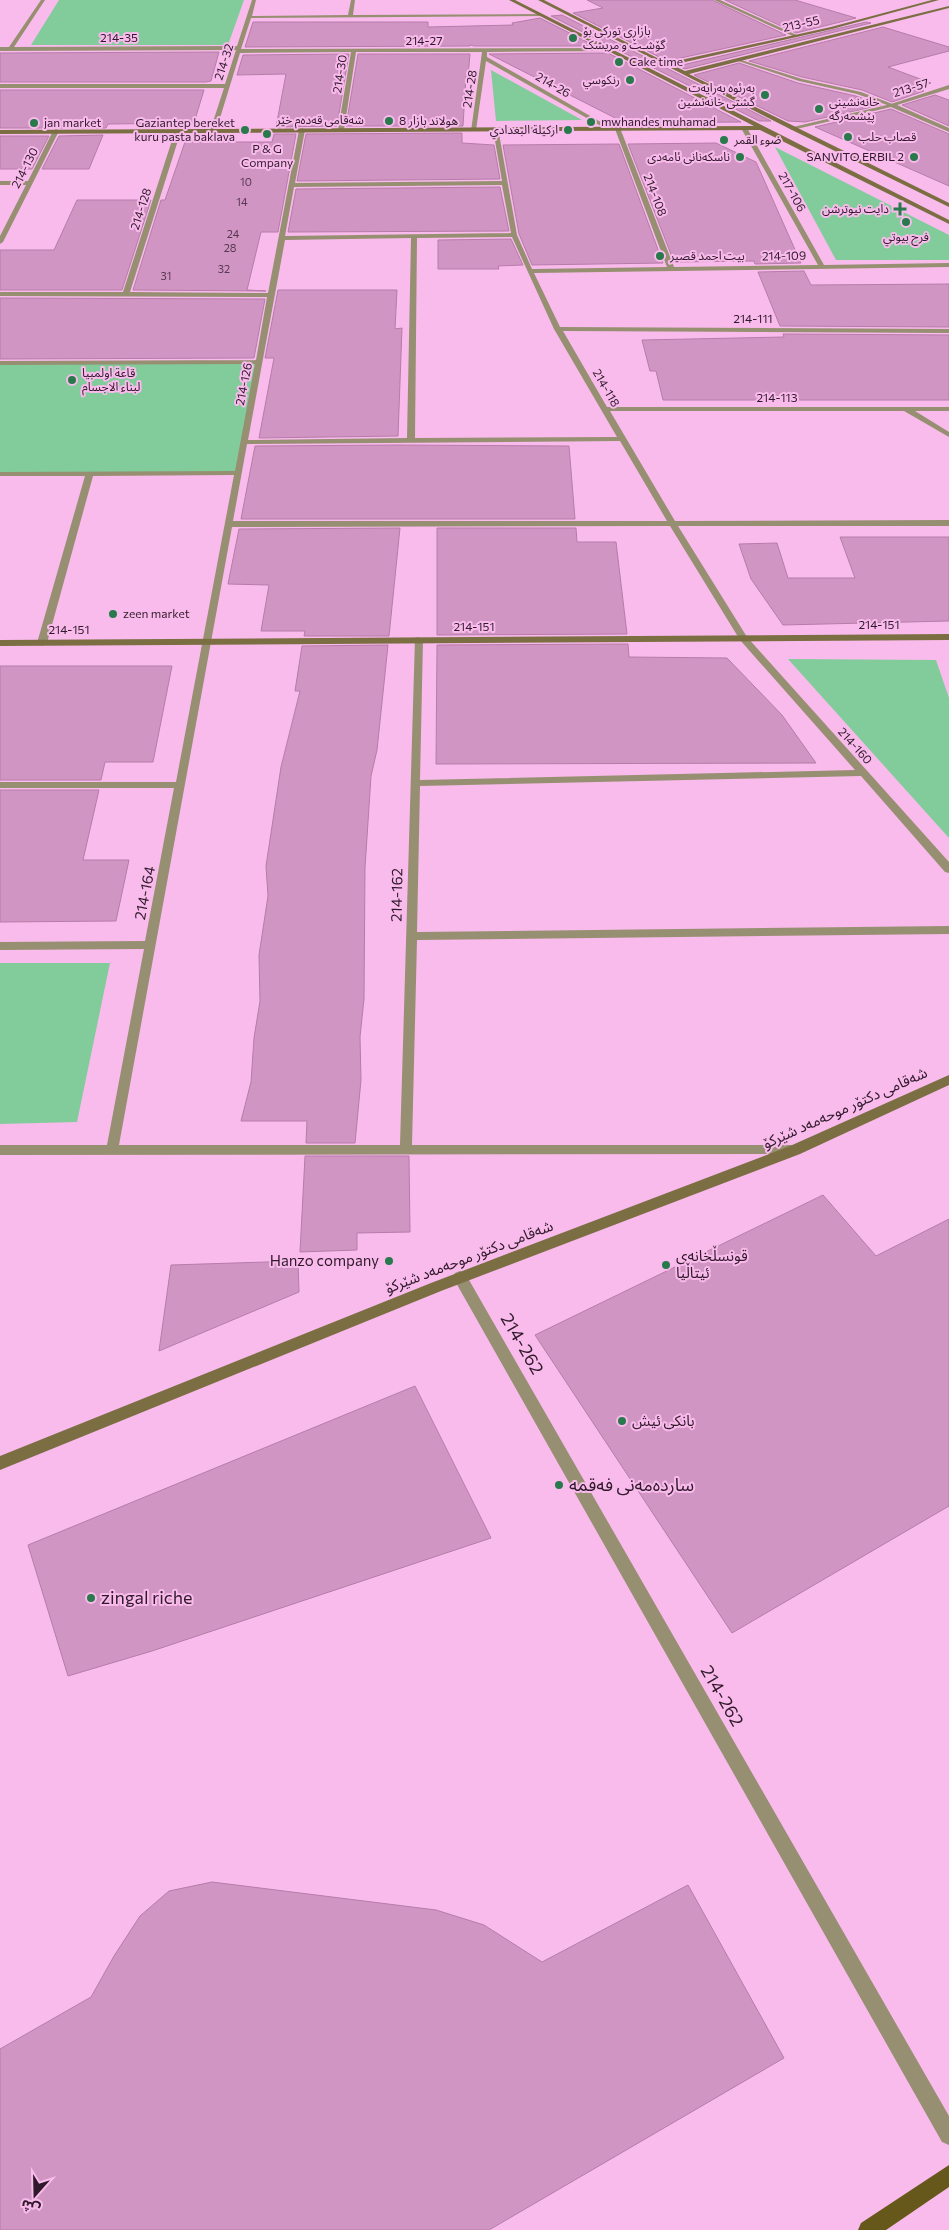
<svg xmlns="http://www.w3.org/2000/svg" width="949" height="2230" font-family="Commissioner,'Noto Sans Arabic',sans-serif">
<rect width="100%" height="100%" fill="#f9bbeb"/>
<!-- green -->
<path fill="#82cc9c" d="M 59,0 L 244,0 L 228,45 L 31,45 Z
M 491,70 L 582,120 L 496,121 Z
M 775,147 L 949,235 L 949,260 L 836,260 Z
M 259,362 L 239,473 L 0,474 L 0,363 Z
M 788,659 L 936,660 L 949,698 L 949,838 Z
M 0,963 L 110,963 L 77,1122 L 0,1124 Z"/>
<!-- building -->
<path fill="#d195c4" stroke="#b67ca9" d="M 587,0 L 712,0 L 786,35 L 667,61 L 573,13 L 603,8 Z
M 725,0 L 795,0 L 856,18 L 796,33 Z
M 562,15 L 771,121 L 759,121 L 551,16 Z
M 540,18 L 595,46 L 474,46 L 470,45 L 470,46 L 245,47 L 253,22 L 428,22 L 428,27 L 513,25 L 512,23 Z
M 866,22 L 871,23 L 685,69 L 678,66 Z
M 883,27 L 949,47 L 949,51 L 888,67 L 931,83 L 915,88 L 924,91 L 892,102 L 862,90 L 802,77 L 749,61 Z
M 219,52 L 211,81 L 206,82 L 0,82 L 0,53 Z
M 608,53 L 741,122 L 625,123 L 489,54 Z
M 349,54 L 337,126 L 276,127 L 286,74 L 237,75 L 243,55 Z
M 358,54 L 470,54 L 468,76 L 466,76 L 463,126 L 346,126 Z
M 739,63 L 798,83 L 856,96 L 881,105 L 805,122 L 788,121 L 694,75 Z
M 0,90 L 204,90 L 194,123 L 108,124 L 106,128 L 0,128 Z
M 935,95 L 949,100 L 949,126 L 902,105 Z
M 891,109 L 949,134 L 949,186 L 815,127 Z
M 462,133 L 462,143 L 494,145 L 500,179 L 297,181 L 306,134 Z
M 274,134 L 296,134 L 278,232 L 261,232 L 247,290 L 266,291 L 133,290 L 161,200 L 165,200 L 185,142 L 272,142 Z
M 103,135 L 89,169 L 42,169 L 59,136 Z
M 0,136 L 49,136 L 32,169 L 0,169 Z
M 716,143 L 756,162 L 801,263 L 755,264 L 754,261 L 674,262 L 628,144 Z
M 619,144 L 663,263 L 532,265 L 519,234 L 503,145 Z
M 500,187 L 509,231 L 288,232 L 296,189 Z
M 77,200 L 151,200 L 122,290 L 0,290 L 0,250 L 54,250 Z
M 511,239 L 523,265 L 498,266 L 499,269 L 438,269 L 438,240 Z
M 804,271 L 811,285 L 949,284 L 949,327 L 780,326 L 758,272 Z
M 278,290 L 397,290 L 395,329 L 402,328 L 398,436 L 259,438 L 274,358 L 265,358 Z
M 0,298 L 265,299 L 254,358 L 0,359 Z
M 783,334 L 949,335 L 949,400 L 663,400 L 656,371 L 650,371 L 642,340 L 784,337 Z
M 398,445 L 569,446 L 575,519 L 241,519 L 255,446 Z
M 400,528 L 389,636 L 304,636 L 305,631 L 261,631 L 269,585 L 228,584 L 239,529 Z
M 437,528 L 576,528 L 577,542 L 616,542 L 627,634 L 437,635 Z
M 840,537 L 949,537 L 949,621 L 783,625 L 751,579 L 739,544 L 777,543 L 788,578 L 855,578 Z
M 628,644 L 629,657 L 727,658 L 782,715 L 816,763 L 436,764 L 437,645 Z
M 388,645 L 377,750 L 371,776 L 365,868 L 364,999 L 360,1037 L 361,1080 L 355,1143 L 306,1143 L 307,1121 L 241,1121 L 251,1082 L 254,1038 L 260,1001 L 259,955 L 268,896 L 266,866 L 281,767 L 300,691 L 295,691 L 302,646 Z
M 0,666 L 172,666 L 153,762 L 105,762 L 101,780 L 0,780 Z
M 0,790 L 99,790 L 83,860 L 129,860 L 116,921 L 0,922 Z
M 305,1156 L 409,1156 L 410,1232 L 357,1233 L 357,1250 L 300,1252 Z
M 823,1195 L 876,1256 L 949,1219 L 949,1506 L 732,1633 L 535,1335 Z
M 298,1261 L 299,1292 L 159,1351 L 171,1265 Z
M 415,1386 L 491,1538 L 152,1651 L 68,1676 L 28,1545 Z
M 212,1882 L 436,1910 L 484,1925 L 542,1962 L 688,1885 L 784,2058 L 489,2230 L 0,2230 L 0,2049 L 91,1997 L 114,1956 L 140,1916 L 169,1891 Z"/>
<g fill="none" stroke-linecap="round" stroke-linejoin="round">
<!-- lane -->
<path fill="#978f72" fill-rule="evenodd" d="M 738,59 L 802,79 L 861,92 L 895,105 L 890,106 L 857,94 L 799,81 L 738,61 Z"/>
<!-- street -->
<path fill="#978f72" fill-rule="evenodd" d="M 41,0 L 45,0 L 14,47 L 237,46 L 252,0 L 256,0 L 252,16 L 348,15 L 351,0 L 355,0 L 353,15 L 541,14 L 543,16 L 251,18 L 241,49 L 610,48 L 612,51 L 487,52 L 487,57 L 613,129 L 608,130 L 486,61 L 476,130 L 471,131 L 482,52 L 356,52 L 344,130 L 341,132 L 338,130 L 351,52 L 240,53 L 216,131 L 213,133 L 210,131 L 224,88 L 0,88 L 0,84 L 225,84 L 236,50 L 0,51 L 0,47 L 9,47 Z
M 714,0 L 720,0 L 799,36 L 795,37 Z
M 949,85 L 949,89 L 897,105 L 949,128 L 949,132 L 891,107 L 792,130 L 789,128 L 891,104 Z
M 744,126 L 747,128 L 824,265 L 949,263 L 949,267 L 534,273 L 560,327 L 949,329 L 949,333 L 563,331 L 607,407 L 949,407 L 949,411 L 915,411 L 949,432 L 949,437 L 904,411 L 610,411 L 675,521 L 949,520 L 949,526 L 678,526 L 747,637 L 949,862 L 949,873 L 945,872 L 861,776 L 420,786 L 417,932 L 949,926 L 949,934 L 417,940 L 412,1145 L 795,1145 L 800,1146 L 801,1150 L 800,1154 L 0,1155 L 0,1145 L 107,1145 L 144,949 L 0,950 L 0,942 L 145,941 L 174,788 L 0,788 L 0,782 L 176,782 L 234,475 L 93,476 L 47,643 L 42,646 L 37,643 L 85,476 L 0,476 L 0,472 L 235,471 L 255,364 L 0,365 L 0,361 L 256,360 L 267,297 L 0,296 L 0,292 L 123,292 L 175,131 L 178,129 L 181,131 L 130,292 L 268,293 L 299,130 L 302,128 L 305,130 L 295,183 L 502,181 L 493,129 L 498,128 L 517,235 L 532,269 L 667,267 L 615,129 L 620,128 L 674,267 L 818,265 L 741,128 ZM 502,185 L 511,233 L 285,236 L 294,187 ZM 512,237 L 554,329 L 617,437 L 415,438 L 417,238 ZM 411,238 L 407,438 L 248,440 L 285,240 ZM 620,441 L 667,521 L 233,521 L 247,444 ZM 670,526 L 740,640 L 855,770 L 420,780 L 423,640 L 418,637 L 415,638 L 400,1145 L 119,1145 L 232,527 Z
M 56,129 L 59,131 L 3,242 L 0,244 L 0,236 L 26,185 L 0,185 L 0,181 L 28,181 L 53,131 Z
M 460,1271 L 465,1273 L 949,2116 L 949,2145 L 942,2142 L 455,1281 L 453,1277 L 455,1273 Z"/>
<!-- secondary -->
<path fill="#7a6e42" fill-rule="evenodd" d="M 509,0 L 515,0 L 949,220 L 949,224 L 760,130 L 0,134 L 0,130 L 754,126 Z
M 538,0 L 544,0 L 667,63 L 831,27 L 932,0 L 939,0 L 832,29 L 672,65 L 685,71 L 949,6 L 949,8 L 689,74 L 949,203 L 949,207 L 790,129 Z
M 949,634 L 949,640 L 0,646 L 0,640 Z
M 949,1075 L 949,1085 L 800,1154 L 441,1291 L 0,1470 L 0,1456 L 431,1283 L 790,1146 Z"/>
<!-- primary -->
<path fill="#66571b" fill-rule="evenodd" d="M 949,2165 L 949,2187 L 886,2230 L 858,2230 L 861,2223 Z"/>
</g>
<!-- markers -->
<g fill="#28794b" stroke="#f9bbeb" stroke-width="2">
<circle cx="573" cy="38" r="5"/>
<circle cx="619" cy="62" r="5"/>
<circle cx="630" cy="80" r="5"/>
<circle cx="765" cy="95" r="5"/>
<circle cx="819" cy="109" r="5"/>
<circle cx="389" cy="121" r="5"/>
<circle cx="591" cy="122" r="5"/>
<circle cx="34" cy="123" r="5"/>
<circle cx="245" cy="130" r="5"/>
<circle cx="568" cy="130" r="5"/>
<circle cx="267" cy="134" r="5"/>
<circle cx="848" cy="137" r="5"/>
<circle cx="724" cy="140" r="5"/>
<circle cx="740" cy="157" r="5"/>
<circle cx="914" cy="157" r="5"/>
<path d="M897.5 201.5h5v5h5v5h-5v5h-5v-5h-5v-5h5z"/>
<circle cx="906" cy="222" r="5"/>
<circle cx="660" cy="256" r="5"/>
<circle cx="72" cy="380" r="5"/>
<circle cx="113" cy="614" r="5"/>
<circle cx="389" cy="1261" r="5"/>
<circle cx="666" cy="1265" r="5"/>
<circle cx="622" cy="1421" r="5"/>
<circle cx="559" cy="1485" r="5"/>
<circle cx="91" cy="1598" r="5"/>
</g>
<g text-anchor="middle" stroke-width="4" stroke-linejoin="round" paint-order="stroke">
<!-- far-number labels -->
<g font-size="11" fill="#583851">
<text x="246" y="186">10</text>
<text x="242" y="206">14</text>
<text x="233" y="238">24</text>
<text x="230" y="252">28</text>
<text x="224" y="273">32</text>
<text x="166" y="280">31</text>
</g>
<!-- far-street labels -->
<g font-size="12" fill="#2f192b" stroke="#f9bbeb">
<text transform="translate(801 24) rotate(-13)" y="4">213-55</text>
<text x="119" y="42">214-35</text>
<text x="424" y="45">214-27</text>
<text transform="translate(224 62) rotate(-72)" y="4">214-32</text>
<text transform="translate(340 74) rotate(-81)" y="4">214-30</text>
<text transform="translate(553 85) rotate(30)" y="4">214-26</text>
<text transform="translate(911 88) rotate(-17)" y="4">213-57</text>
<text transform="translate(470 89) rotate(-81)" y="4">214-28</text>
<text x="320" y="124">شەقامی قەدەم خێر</text>
<text transform="translate(25 168) rotate(-63)" y="4">214-130</text>
<text transform="translate(792 192) rotate(61)" y="4">217-106</text>
<text transform="translate(655 195) rotate(69)" y="4">214-108</text>
<text transform="translate(141 209) rotate(-72)" y="4">214-128</text>
<text transform="translate(784 256) rotate(-1)" y="4">214-109</text>
<text x="753" y="323">214-111</text>
<text transform="translate(244 384) rotate(-79)" y="4">214-126</text>
<text transform="translate(606 388) rotate(60)" y="4">214-118</text>
<text x="777" y="402">214-113</text>
<text x="879" y="629">214-151</text>
<text x="474" y="631">214-151</text>
<text x="69" y="634">214-151</text>
<text transform="translate(855 746) rotate(48)" y="4">214-160</text>
</g>
<!-- far-poi labels -->
<g font-size="12" fill="#2f192b" stroke="#f9bbeb" text-anchor="start">
<text x="583" y="35">بازاڕی تورکی بۆ<tspan x="583" dy="14">گۆشـت و مریشک</tspan></text>
<text x="629" y="66">Cake time</text>
<text x="620" y="84" text-anchor="end">رنكوسي</text>
<text x="755" y="92" text-anchor="end">بەرئوە بەرایەت<tspan x="755" dy="14">گشتی خانەنشین</tspan></text>
<text x="829" y="106">خانەنشینی<tspan x="829" dy="14">پێشمەرگە</tspan></text>
<text x="399" y="125">هولاند بازار 8</text>
<text x="601" y="126">mwhandes muhamad</text>
<text x="44" y="127">jan market</text>
<text x="235" y="127" text-anchor="end">Gaziantep bereket<tspan x="235" dy="14">kuru pasta baklava</tspan></text>
<text x="558" y="134" text-anchor="end">اركيلة البغدادي</text>
<text x="858" y="141">قصاب حلب</text>
<text x="734" y="144">ضوء القمر</text>
<text x="267" y="153" text-anchor="middle">P &amp; G<tspan x="267" dy="14">Company</tspan></text>
<text x="730" y="161" text-anchor="end">ناسکەنانی ئامەدی</text>
<text x="904" y="161" text-anchor="end">SANVITO ERBIL 2</text>
<text x="889" y="213" text-anchor="end">دايت نيوترشن</text>
<text x="906" y="241" text-anchor="middle">فرح بيوتي</text>
<text x="670" y="260">بيت احمد قصير</text>
<text x="82" y="377">قاعة اولمبيا<tspan x="82" dy="14">لبناء الاجسام</tspan></text>
<text x="123" y="618">zeen market</text>
</g>
<!-- street labels -->
<g font-size="15" fill="#2f192b" stroke="#f9bbeb">
<text transform="translate(145 893) rotate(-79)" y="5">214-164</text>
<text transform="translate(397 895) rotate(-89)" y="5">214-162</text>
<text transform="translate(845 1108) rotate(-24)" y="5">شەقامی دکتۆر موحەمەد شێرکۆ</text>
<text transform="translate(469 1257) rotate(-21)" y="5">شەقامی دکتۆر موحەمەد شێرکۆ</text>
</g>
<!-- poi labels -->
<g font-size="15" fill="#2f192b" stroke="#f9bbeb" text-anchor="start">
<text x="676" y="1261">قونسڵخانەی<tspan x="676" dy="17">ئیتاڵیا</tspan></text>
<text x="379" y="1266" text-anchor="end">Hanzo company</text>
<text x="632" y="1426">بانکی ئیش</text>
</g>
<!-- near-street labels -->
<g font-size="18" fill="#2f192b" stroke="#f9bbeb">
<text transform="translate(522 1344) rotate(60)" y="6">214-262</text>
<text transform="translate(722 1696) rotate(60)" y="6">214-262</text>
</g>
<!-- near-poi labels -->
<g font-size="18" fill="#2f192b" stroke="#f9bbeb" text-anchor="start">
<text x="569" y="1491">ساردەمەنی فەقمە</text>
<text x="101" y="1604">zingal riche</text>
</g>
</g>
<!-- north arrow -->
<g transform="translate(35 2195) rotate(200)" stroke="#f9bbeb" stroke-width="4" paint-order="stroke">
<path d="M0-4L9 19L0 12L-9 19Z" fill="#2f192b"/>
<text y="-8" font-size="14" font-weight="bold" text-anchor="middle" fill="#2f192b">ش</text>
</g>
</svg>
